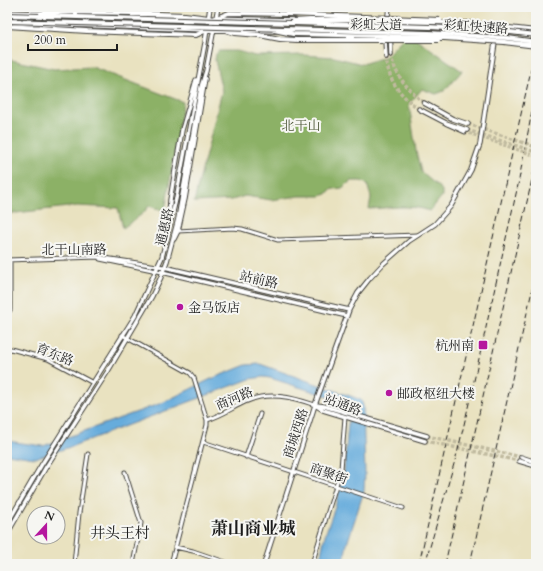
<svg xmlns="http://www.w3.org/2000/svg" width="543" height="571" font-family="Cardo,'Noto Serif SC',serif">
<rect width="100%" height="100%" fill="#f6f6f2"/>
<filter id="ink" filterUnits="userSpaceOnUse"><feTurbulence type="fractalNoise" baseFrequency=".025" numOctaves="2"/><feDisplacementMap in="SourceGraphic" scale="8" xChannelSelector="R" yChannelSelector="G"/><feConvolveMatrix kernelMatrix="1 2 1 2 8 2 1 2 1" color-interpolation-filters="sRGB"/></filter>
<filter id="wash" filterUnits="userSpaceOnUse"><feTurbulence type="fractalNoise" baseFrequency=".012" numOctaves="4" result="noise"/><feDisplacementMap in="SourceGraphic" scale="16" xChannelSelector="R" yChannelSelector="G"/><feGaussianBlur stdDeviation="0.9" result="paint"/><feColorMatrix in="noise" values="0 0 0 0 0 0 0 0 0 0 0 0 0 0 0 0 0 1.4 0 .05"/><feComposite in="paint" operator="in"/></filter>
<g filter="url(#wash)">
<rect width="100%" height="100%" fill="#e9e2c0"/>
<!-- forest -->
<path fill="#8cb166" stroke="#546641" d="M 408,33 L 462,71 L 444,91 L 436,94 L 422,89 L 409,104 L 416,151 L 421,172 L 442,190 L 442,196 L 430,211 C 411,204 389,208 369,209 L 371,197 L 367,184 L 361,181 L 351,181 L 342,188 L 334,189 L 330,190 L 327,194 L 320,196 L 299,196 L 271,200 L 245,196 L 232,200 L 194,202 L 222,91 L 215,60 L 216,54 L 219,51 L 237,51 L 255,56 L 303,55 L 334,57 L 362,64 L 385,57 Z
M 7,59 L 54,69 L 92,67 L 183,102 L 165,211 L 149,206 C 142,216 132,221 123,228 L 118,208 L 77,206 L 7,214 Z"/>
<!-- water -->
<path fill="#66acdc" stroke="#41647c" d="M 260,364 L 356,398 L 361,400 L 363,405 L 365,473 L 364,491 L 347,544 L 343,564 L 319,564 L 325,535 L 335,507 L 344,472 L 349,412 L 343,401 L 270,378 L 263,377 L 250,379 L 70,447 L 35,458 L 7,454 L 7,441 L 43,446 L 162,403 L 211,379 L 246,365 Z"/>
</g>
<g filter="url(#ink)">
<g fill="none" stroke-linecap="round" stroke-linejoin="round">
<!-- minor-tunnel -->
<path stroke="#c0ba9f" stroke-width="3" stroke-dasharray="3 1.5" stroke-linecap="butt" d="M 465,132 L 536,156"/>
<!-- major-tunnel -->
<path stroke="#c0ba9f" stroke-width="3.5" stroke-dasharray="3.5 2" stroke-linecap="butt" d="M 391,55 C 395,76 408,89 424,103
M 386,57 C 388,81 400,95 419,109
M 468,124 L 536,147
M 467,130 L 536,152
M 427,436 L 521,457
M 425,441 L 519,461"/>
<defs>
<path id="minor" d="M 40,23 L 44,7
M 447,124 L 465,132
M 178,231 L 233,228 L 242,229 L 278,240 L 418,235
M 100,259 L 162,272
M 7,260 L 98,257 L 164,267
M 7,314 L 10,310 L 10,260
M 122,335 L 190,373 L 194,378 L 207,420 L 207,425 L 171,564
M 7,348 L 48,359 L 93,383
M 207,420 C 221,416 232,408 245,402 C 268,391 292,397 315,405
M 203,442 L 403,508
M 246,457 L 260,414
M 125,472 L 141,523 L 133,564
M 175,547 L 193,551 L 231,564
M 74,564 L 79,513 L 88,454
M 312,564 L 341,469 L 345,417"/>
<path id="major" d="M 7,12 L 43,13
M 93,14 L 195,18
M 207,18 L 295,20
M 14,23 L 207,30 L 276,31
M 390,24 L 391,55
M 288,32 L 326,33
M 384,34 L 408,35
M 386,57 L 385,39 L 389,7
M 424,103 L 453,119 L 468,124
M 419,109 L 446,123 L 467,130
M 169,219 L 170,200 L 182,130 L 196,80
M 174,239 L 178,231 L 185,199 L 205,79
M 164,267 L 349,310
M 162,272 L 347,316
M 315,405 L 323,410 L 425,441
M 316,405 L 324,406 L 427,436
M 521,457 L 536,462
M 519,461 L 536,466
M 7,524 L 42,464 L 135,316 L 162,257 L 176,199 L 205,43 L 210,7
M 7,534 L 46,467 L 108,371 L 152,296 L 161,277 L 167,261 L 178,219 L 201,87 L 206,71 L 218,7
M 264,564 L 315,405 L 349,310 L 358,293 L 370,278 L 383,264 L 409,241 L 435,224 L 451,206 L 471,170 L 480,144 L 497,29 L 469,26 L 363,22"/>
<path id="highway" d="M 131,13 L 185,15 L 209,18
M 216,18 L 229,13 L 287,14
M 467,23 L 536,31
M 7,26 L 87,31 L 196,35 L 207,30
M 225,30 L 235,33 L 259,35"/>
</defs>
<!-- minor casing -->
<use href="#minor" stroke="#3b3a35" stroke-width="5"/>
<!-- major casing -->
<use href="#major" stroke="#3b3a35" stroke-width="5.5"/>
<!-- highway casing -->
<use href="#highway" stroke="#3b3a35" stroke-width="6"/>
<!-- minor -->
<use href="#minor" stroke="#fff" stroke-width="3"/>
<!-- major -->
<use href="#major" stroke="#fff" stroke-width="3.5"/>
<!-- highway -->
<use href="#highway" stroke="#fff" stroke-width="4"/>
<!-- rail -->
<path stroke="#1c1c1c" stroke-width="1" stroke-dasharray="6 3" stroke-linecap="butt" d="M 419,564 L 536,48
M 425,564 L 458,450 L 467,412 L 518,185 L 536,90
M 445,564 L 536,162
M 470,564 L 536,273"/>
<defs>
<path id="highway-bridge" d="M 41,13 L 69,12 L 131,13
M 287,14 L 440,20
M 7,15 L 430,27 L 510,32 L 536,35
M 7,21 L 429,33 L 508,38 L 536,42
M 293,21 L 310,20 L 360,20 L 467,23
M 274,30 L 293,34 L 429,37 L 504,42 L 536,46
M 259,35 L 280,39 L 297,40 L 438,40"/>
</defs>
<!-- highway-bridge casing -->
<use href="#highway-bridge" stroke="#3b3a35" stroke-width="6" stroke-linecap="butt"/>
<!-- highway-bridge -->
<use href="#highway-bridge" stroke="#fff" stroke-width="4"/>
</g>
</g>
<!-- markers -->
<g fill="#b5179e" stroke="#f6f6f2" stroke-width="1.5">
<circle cx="180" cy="307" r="4"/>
<rect x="478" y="340" width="10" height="10" rx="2"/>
<circle cx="389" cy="393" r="4"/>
</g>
<g text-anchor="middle" stroke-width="4" stroke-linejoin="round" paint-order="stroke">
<!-- street labels -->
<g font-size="13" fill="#1c1c1c" stroke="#f6f6f2">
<text transform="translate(376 24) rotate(1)" y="5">彩虹大道</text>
<text transform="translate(476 26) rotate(4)" y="5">彩虹快速路</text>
<text transform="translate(164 227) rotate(-77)" y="5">通惠路</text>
<text x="74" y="254">北干山南路</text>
<text transform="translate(259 279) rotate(13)" y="5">站前路</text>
<text transform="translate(55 354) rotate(22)" y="5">育东路</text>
<text transform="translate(234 398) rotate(-23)" y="5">商河路</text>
<text transform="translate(343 404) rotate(21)" y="5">站通路</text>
<text transform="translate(295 433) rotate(-72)" y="5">商城西路</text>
<text transform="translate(329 473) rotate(19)" y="5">商聚街</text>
</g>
<!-- park labels -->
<g font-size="13" fill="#505a3b" stroke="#f6f6f2">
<text x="301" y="130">北干山</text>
</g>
<!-- poi labels -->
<g font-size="13" fill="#1c1c1c" stroke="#f6f6f2" text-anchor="start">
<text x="188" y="312">金马饭店</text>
<text x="474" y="350" text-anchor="end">杭州南</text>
<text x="397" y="398">邮政枢纽大楼</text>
</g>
<!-- quarter labels -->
<g font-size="15" fill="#1c1c1c" stroke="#f6f6f2">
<text x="120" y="538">井头王村</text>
</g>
<!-- district labels -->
<g font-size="17" font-weight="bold" fill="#1c1c1c" stroke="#f6f6f2">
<text x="253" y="534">萧山商业城</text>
</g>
</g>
<!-- margin -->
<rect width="543" height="571" fill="none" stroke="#f6f6f2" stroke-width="24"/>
<!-- north arrow -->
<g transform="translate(46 525) rotate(21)"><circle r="19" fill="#f6f6f2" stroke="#9f9f9c"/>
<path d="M0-3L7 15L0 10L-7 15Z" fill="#b5179e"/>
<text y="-6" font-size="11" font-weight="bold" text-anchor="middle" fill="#1c1c1c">N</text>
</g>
<!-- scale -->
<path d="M28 44v6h89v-6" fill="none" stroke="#1c1c1c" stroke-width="2"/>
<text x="34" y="44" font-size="12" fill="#1c1c1c" stroke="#f6f6f2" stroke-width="3" paint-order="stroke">200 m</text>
</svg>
